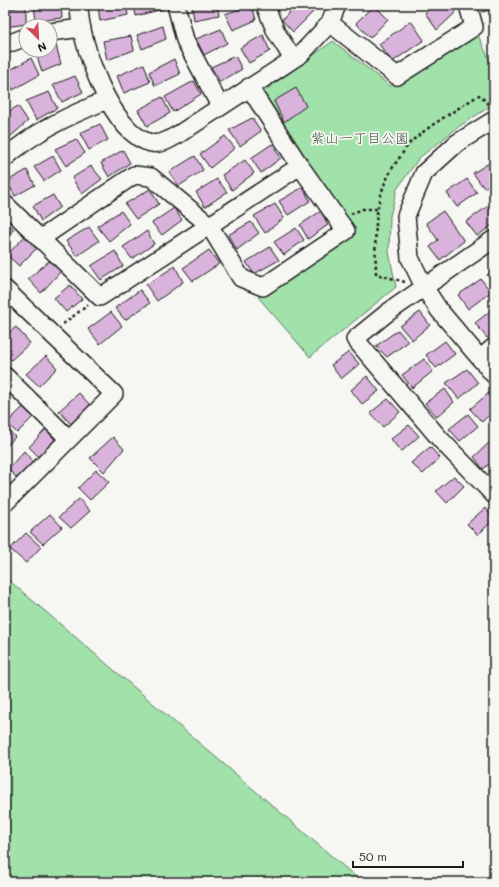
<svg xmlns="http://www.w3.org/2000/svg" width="499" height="887" font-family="Mali,'Klee One',sans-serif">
<rect width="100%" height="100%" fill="#f6f6f2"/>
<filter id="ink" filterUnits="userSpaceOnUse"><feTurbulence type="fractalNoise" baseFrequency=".025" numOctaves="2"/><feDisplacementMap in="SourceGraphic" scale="8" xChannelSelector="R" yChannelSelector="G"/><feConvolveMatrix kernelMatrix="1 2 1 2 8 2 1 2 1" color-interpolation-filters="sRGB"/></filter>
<g filter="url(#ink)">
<!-- green -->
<path fill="#a1e1aa" stroke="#5e7e63" d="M 477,33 L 494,70 L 494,104 L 461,125 L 419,158 L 397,189 L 390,216 L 389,252 L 396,287 L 310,357 L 258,297 L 344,239 L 260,94 L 333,41 L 390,86 Z
M 5,577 L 356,877 L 373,882 L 5,882 Z"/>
<!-- building -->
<path fill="#d9b3db" stroke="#1c1c1c" d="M 34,5 L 61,5 L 62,18 L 36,21 Z
M 98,5 L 126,5 L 128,15 L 100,21 Z
M 134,5 L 162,5 L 163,9 L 136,16 Z
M 199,5 L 217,5 L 219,15 L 194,20 L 192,6 Z
M 252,5 L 256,20 L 233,30 L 225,14 Z
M 296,5 L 306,5 L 313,12 L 293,32 L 282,20 Z
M 374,5 L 388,19 L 370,38 L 356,23 Z
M 434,5 L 451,5 L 456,12 L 437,30 L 425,13 Z
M 480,5 L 494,5 L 494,9 L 482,12 Z
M 26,6 L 26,24 L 5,27 L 5,9 Z
M 411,21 L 424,40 L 392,62 L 379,44 Z
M 163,26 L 166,39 L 142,49 L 137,35 Z
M 221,29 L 227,43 L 204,55 L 196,39 Z
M 263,35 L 270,51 L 249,63 L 240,48 Z
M 131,36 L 134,50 L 107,60 L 103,41 Z
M 56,45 L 61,64 L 42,72 L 35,50 L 50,50 L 50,46 Z
M 235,56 L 242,69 L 220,82 L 211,67 Z
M 31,58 L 39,75 L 13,90 L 5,73 Z
M 174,59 L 180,74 L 155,86 L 149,72 Z
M 144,64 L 150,82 L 124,93 L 117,76 Z
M 75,76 L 83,92 L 62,102 L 53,85 Z
M 194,81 L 201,94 L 173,112 L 165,97 Z
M 296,88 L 306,106 L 284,122 L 274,101 Z
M 49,92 L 57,108 L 36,120 L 26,101 Z
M 162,97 L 170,113 L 147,126 L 138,110 Z
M 18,106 L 28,121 L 10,137 L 5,131 L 5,114 Z
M 252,118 L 261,131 L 240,146 L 229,130 Z
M 100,124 L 108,140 L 89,150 L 80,133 Z
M 225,136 L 235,148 L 210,168 L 200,154 Z
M 76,139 L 85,153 L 66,166 L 55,149 Z
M 272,144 L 281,158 L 261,173 L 251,158 Z
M 123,150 L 130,163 L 109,177 L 101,163 Z
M 53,156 L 61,170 L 44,181 L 34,167 Z
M 195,156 L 203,170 L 179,186 L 169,172 Z
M 245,160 L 254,173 L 232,190 L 222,175 Z
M 494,160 L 494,181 L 484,188 L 473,173 Z
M 91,166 L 102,179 L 82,194 L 72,178 Z
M 27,170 L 35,185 L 15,196 L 7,181 Z
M 217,179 L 227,192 L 205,207 L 196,192 Z
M 467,179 L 477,193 L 457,207 L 447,193 Z
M 303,187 L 310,201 L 288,215 L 279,201 Z
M 150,189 L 159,204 L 136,219 L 125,204 Z
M 53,195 L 60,207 L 41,221 L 33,206 Z
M 275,204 L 284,218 L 265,233 L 254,216 Z
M 488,206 L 494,215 L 494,224 L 477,236 L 466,222 Z
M 174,208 L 182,220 L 162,235 L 152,223 Z
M 121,211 L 130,224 L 109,241 L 97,226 Z
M 321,211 L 328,225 L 308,239 L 300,225 Z
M 443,211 L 464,241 L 440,260 L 430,247 L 438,240 L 426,223 Z
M 5,221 L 14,229 L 5,239 Z
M 251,222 L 259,233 L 237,250 L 228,235 Z
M 89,227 L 99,241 L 77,256 L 66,241 Z
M 296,228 L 304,240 L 284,255 L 274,242 Z
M 147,231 L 154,244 L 132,259 L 123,247 Z
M 25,236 L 38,247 L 19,266 L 7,255 Z
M 270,247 L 279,260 L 254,274 L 246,262 Z
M 209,250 L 219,264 L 193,281 L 183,268 Z
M 115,251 L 123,266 L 101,280 L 91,266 Z
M 49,261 L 62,270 L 41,293 L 28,279 Z
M 175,266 L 183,282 L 157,301 L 146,285 Z
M 494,270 L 494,284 L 487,275 Z
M 481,279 L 491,292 L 468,309 L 458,295 Z
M 70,285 L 82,299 L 66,312 L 54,298 Z
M 140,290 L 150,303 L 125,320 L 115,308 Z
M 494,308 L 494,332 L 487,338 L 475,323 Z
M 111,312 L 122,326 L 100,344 L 88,329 Z
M 420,312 L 430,325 L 412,340 L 400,326 Z
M 16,327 L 30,343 L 11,360 L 5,353 L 5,336 Z
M 398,330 L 408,342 L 387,357 L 376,346 Z
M 445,341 L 455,354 L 436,368 L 426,355 Z
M 349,352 L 359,364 L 341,379 L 331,365 Z
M 46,356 L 57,368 L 39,386 L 26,374 Z
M 424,359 L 433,371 L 412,388 L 402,375 Z
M 467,369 L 478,383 L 459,399 L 446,383 Z
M 367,376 L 379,391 L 362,404 L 351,390 Z
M 445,389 L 454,402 L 437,417 L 425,403 Z
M 79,393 L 90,405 L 71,424 L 59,411 Z
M 489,393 L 494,400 L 494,410 L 482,422 L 470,409 Z
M 388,399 L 400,412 L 383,427 L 370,413 Z
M 23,407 L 33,417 L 17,433 L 7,423 Z
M 468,414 L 478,426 L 460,441 L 449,429 Z
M 409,425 L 419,436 L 401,452 L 391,439 Z
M 5,426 L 15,437 L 5,448 Z
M 46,429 L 57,442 L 41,459 L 29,447 Z
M 113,437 L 124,449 L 104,472 L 90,458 Z
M 492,440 L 494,442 L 494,460 L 483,469 L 474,457 Z
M 430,447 L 440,458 L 423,474 L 411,463 Z
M 24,451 L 35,464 L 20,481 L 8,469 Z
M 96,470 L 109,482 L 90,500 L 78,488 Z
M 454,476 L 464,486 L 447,503 L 436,491 Z
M 79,499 L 90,511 L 71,528 L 59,517 Z
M 485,508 L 494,519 L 478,535 L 467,524 Z
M 50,514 L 62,527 L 43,544 L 30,532 Z
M 26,533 L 41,547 L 26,563 L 10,549 Z"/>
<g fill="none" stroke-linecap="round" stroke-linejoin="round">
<defs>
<path id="street" d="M 79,5 C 79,41 111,134 151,143 C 162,145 170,139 179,134 L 301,54 L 330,23 L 337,5
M 176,5 L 185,40 L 220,106
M 265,5 L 276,32 L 293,59
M 330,23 L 397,76 L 474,27 L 468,5
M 50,32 L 82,28
M 5,45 L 26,37
M 494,120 L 457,143 L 424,173 L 406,216 L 410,258 L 424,287 L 439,310 L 494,375
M 5,158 C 35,131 70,115 107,100
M 5,204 L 100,297 L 300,166
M 40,239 L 134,175 L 151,177 L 209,225 L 241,278 L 263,287 L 346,231 L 300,166 L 249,87
M 494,239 L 387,313 L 355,339 L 440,439 L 494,495
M 5,289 L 114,394 L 5,503
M 481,358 L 494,347
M 5,376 L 69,439"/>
</defs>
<!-- street casing -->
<use href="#street" stroke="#1c1c1c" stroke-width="20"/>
<!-- path -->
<path stroke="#1c1c1c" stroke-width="2.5" stroke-dasharray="3 3" stroke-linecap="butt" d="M 351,214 L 362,209 L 378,209
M 405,282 L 376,274 C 375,230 372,194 400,157 C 404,151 408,144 413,140 C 433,123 458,109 479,95 L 491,106
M 63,324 L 88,305"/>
<!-- street -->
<use href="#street" stroke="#f6f6f2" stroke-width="17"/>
</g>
</g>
<g text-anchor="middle" stroke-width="3.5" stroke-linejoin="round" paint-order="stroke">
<!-- park labels -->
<g font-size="14" fill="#445747" stroke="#f6f6f2">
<text x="360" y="143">紫山一丁目公園</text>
</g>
</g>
<!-- margin -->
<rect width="499" height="887" fill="none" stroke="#f6f6f2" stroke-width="20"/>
<rect x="10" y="10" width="479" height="867" fill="none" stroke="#1c1c1c" stroke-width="1.5" filter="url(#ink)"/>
<!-- north arrow -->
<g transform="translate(38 38) rotate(156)"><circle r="19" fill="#f6f6f2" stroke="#9f9f9c"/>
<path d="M0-3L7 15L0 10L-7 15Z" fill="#d1495b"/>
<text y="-6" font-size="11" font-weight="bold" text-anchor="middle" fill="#1c1c1c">N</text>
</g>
<!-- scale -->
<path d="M353 861v6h110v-6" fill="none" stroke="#1c1c1c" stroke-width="2"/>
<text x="359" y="861" font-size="12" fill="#1c1c1c" stroke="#f6f6f2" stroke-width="3" paint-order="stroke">50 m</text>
</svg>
